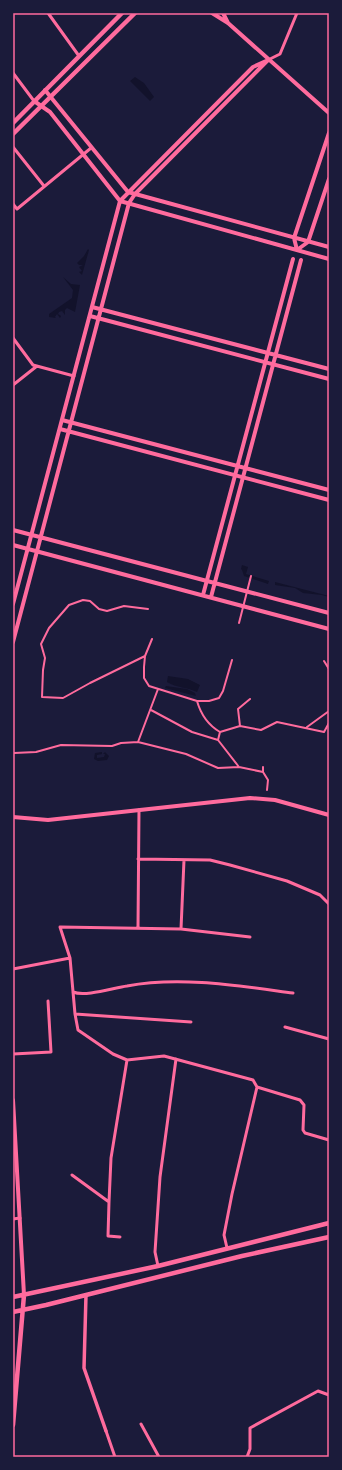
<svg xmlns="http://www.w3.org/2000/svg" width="342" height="1470" font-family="'Archivo Narrow',sans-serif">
<rect width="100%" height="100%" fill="#1b1b3a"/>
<!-- water -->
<path fill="#12122b" d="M 135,77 L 144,83 L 154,97 L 150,101 L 130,81 Z
M 88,249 L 89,250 L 82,275 L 79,272 L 82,271 L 79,267 L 83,265 L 79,265 L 77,263 L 84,256 Z
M 63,277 L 71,284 L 80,285 L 75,312 L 67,308 L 65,310 L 65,315 L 62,311 L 59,312 L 58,314 L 61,316 L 60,318 L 57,314 L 55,317 L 56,318 L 49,317 L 49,314 L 72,298 L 73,290 Z
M 242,565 L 248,567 L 246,574 L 269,581 L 268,584 L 244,576 L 242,570 L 241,569 Z
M 275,582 L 329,596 L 329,597 L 322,595 L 303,593 L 295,588 L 275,585 Z
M 168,676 L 188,679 L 200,685 L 197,692 C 187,687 177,688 167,682 Z
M 166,686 L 187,689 L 195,693 L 196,696 L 165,688 Z
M 102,752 L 102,754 L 97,755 L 97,758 L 104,757 L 105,754 L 103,754 L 105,752 L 109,756 L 107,760 L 98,761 L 94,759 L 95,753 Z"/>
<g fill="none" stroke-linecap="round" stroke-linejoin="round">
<!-- pedestrian -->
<path stroke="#ff6b9d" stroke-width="2" d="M 239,623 L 251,576
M 152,639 L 145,656 L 144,667 L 144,678 L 149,686 L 197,701 L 209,701 L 219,698 L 223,691 L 232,660
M 145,656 L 90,683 L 63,698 L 42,697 L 43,670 L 45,658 L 41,644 L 49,628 L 69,605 L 83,600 L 90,601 L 99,609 L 107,611 L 124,606 L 148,609
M 324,661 L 329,669
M 197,701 C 201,715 208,725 220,732 L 240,726 L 261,730 L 277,722 L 324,732 L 329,723
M 151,710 L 192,732 L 218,740 L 239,767
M 240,726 L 238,709 L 250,699
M 307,727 L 329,711
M 218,740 L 220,732
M 138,742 L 158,689
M 14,753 L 36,752 L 61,745 L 112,746 L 121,743 L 138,742 L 186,754 L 218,768 L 239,767 L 263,772
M 263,767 L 263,772 L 268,780 L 267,790"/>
<!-- minor -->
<path stroke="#ff6b9d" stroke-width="3" d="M 48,13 L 79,56
M 268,60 L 280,54 L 297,13
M 13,73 L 34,101
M 13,147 L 44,186
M 13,204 L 17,209 L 91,148
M 13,338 L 33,365 L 74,376
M 13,385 L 37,366
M 138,859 L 210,860 L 230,865 L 287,881 L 320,895 L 329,904
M 138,927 L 139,810
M 181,929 L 184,860
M 250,937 L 181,929 L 60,927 L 70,958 L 75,1014 L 78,1030 L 113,1054 L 127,1060 L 164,1056 L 253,1080 L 257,1087 L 300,1100 L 304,1105 L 303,1130 L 305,1133 L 329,1140
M 13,969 L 70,958
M 73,992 C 85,997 113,988 127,986 C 180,976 240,986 293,993
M 75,1014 L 191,1022
M 285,1027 L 329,1039
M 13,1054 L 51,1052 L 48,1001
M 72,1175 L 109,1202 L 111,1158 L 127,1060
M 109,1202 L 108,1236 L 120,1237
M 13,1219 L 20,1218
M 227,1248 L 224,1235 L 232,1194 L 257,1087
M 158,1266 L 155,1252 L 160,1177 L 176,1059
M 141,1424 L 159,1457
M 106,1431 L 115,1457
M 247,1457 L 250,1449 L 250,1428 L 318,1391 L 329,1395"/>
<!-- tertiary -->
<path stroke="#ff6b9d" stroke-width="3.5" d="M 86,1295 L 84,1368 L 106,1431"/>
<!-- secondary -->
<path stroke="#ff6b9d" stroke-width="4" d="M 212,13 L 228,23 L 329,113
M 223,13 L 228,23
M 45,90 L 128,192 L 329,247
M 34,101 L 50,112 L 120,201 L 329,259
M 297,250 L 294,238 L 329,133
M 297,250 L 308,242 L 329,179
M 92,307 L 329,369
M 90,316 L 329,379
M 62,420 L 329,490
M 60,429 L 329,500
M 13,530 L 329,613
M 13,545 L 329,629
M 203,595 L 293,259
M 211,597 L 301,260
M 13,604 L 120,201 L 253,67 L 266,61
M 13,642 L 129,203 L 135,194 L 268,60
M 13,817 L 48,820 L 250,798 L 275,800 L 329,815
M 13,1100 L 24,1295"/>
<!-- primary -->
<path stroke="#ff6b9d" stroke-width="4.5" d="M 13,123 L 122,13
M 13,134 L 135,13
M 13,1297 L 158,1266 L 329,1223
M 13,1312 L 46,1305 L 242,1256 L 329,1237
M 13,1425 L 24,1295"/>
</g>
<!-- border -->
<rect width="342" height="1470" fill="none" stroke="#1b1b3a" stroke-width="28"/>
<rect x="14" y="14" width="314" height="1442" fill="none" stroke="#ff6b9d" stroke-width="1.5"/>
</svg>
